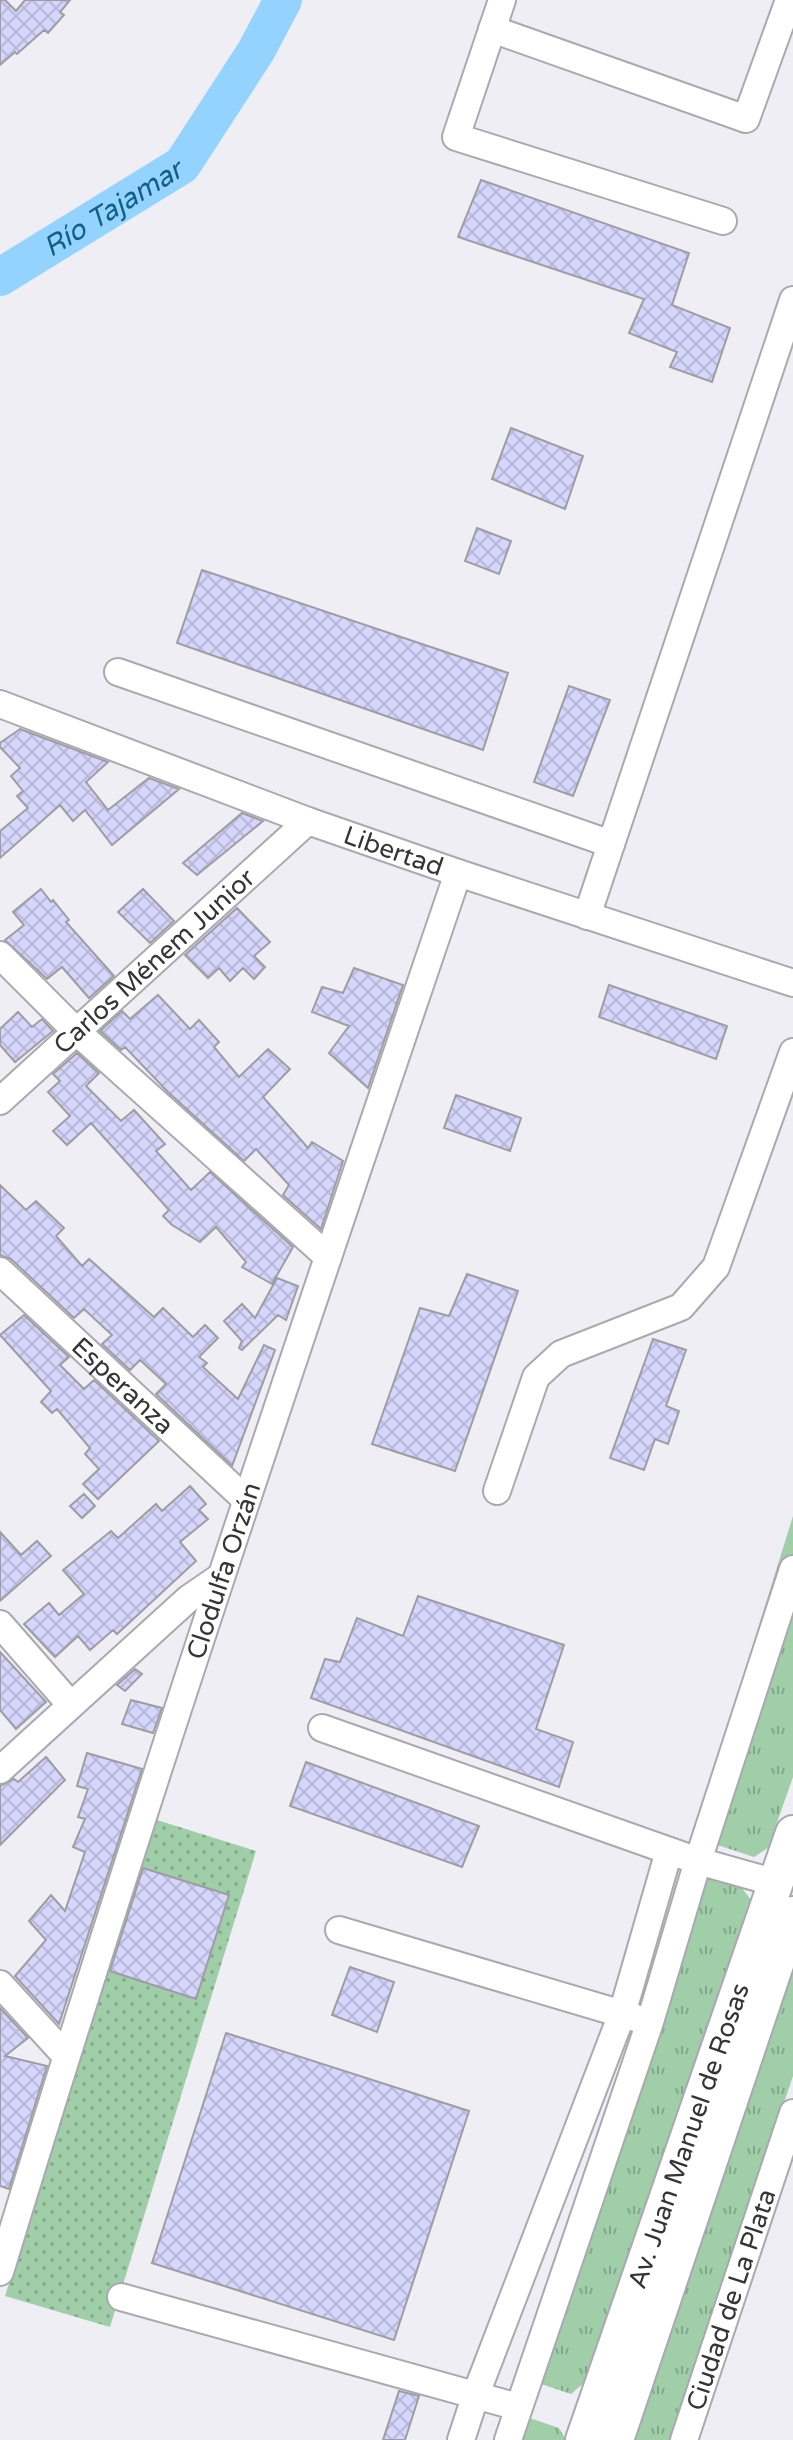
<svg xmlns="http://www.w3.org/2000/svg" width="793" height="2440" font-family="'Varela Round',sans-serif">
<defs>
<pattern id="grass-tufts" width="24" height="20" patternUnits="userSpaceOnUse" patternTransform="scale(2)"><rect width="24" height="20" fill="#9fcea8"/><path d="M3 7l-1-3M5 7V3M7 7l1-3M15 17l-1-3M17 17v-4M19 17l1-3" fill="none" stroke="#82a88a"/></pattern>
<pattern id="park-dots" width="8" height="8" patternUnits="userSpaceOnUse" patternTransform="scale(2)"><rect width="8" height="8" fill="#9fcea8"/><path d="M2 2h.1M6 6h.1" fill="none" stroke="#82a88a" stroke-width="1.8" stroke-linecap="round"/></pattern>
<pattern id="building-cross-hatch" width="8" height="8" patternUnits="userSpaceOnUse" patternTransform="scale(2)"><rect width="8" height="8" fill="#d6d6fd"/><path d="M0 0l8 8M0 8l8-8" fill="none" stroke="#b8b8d9"/></pattern>
</defs>
<rect width="100%" height="100%" fill="#eeeef4"/>
<!-- grass -->
<path fill="url(#grass-tufts)" d="M 793,1516 L 793,1777 L 768,1848 L 754,1857 L 693,1837 Z
M 682,1869 L 742,1888 L 751,1900 L 593,2375 L 571,2394 L 523,2378 Z
M 793,1954 L 793,2076 L 669,2440 L 629,2440 Z
M 512,2412 L 559,2428 L 566,2440 L 503,2440 Z"/>
<!-- park -->
<path fill="url(#park-dots)" d="M 157,1820 L 256,1851 L 110,2327 L 5,2296 Z"/>
<g fill="none" stroke-linecap="round" stroke-linejoin="round">
<!-- river -->
<path stroke="#93d3fe" stroke-width="38" id="s1" d="M 0,277 L 182,165 L 256,51 L 283,0"/>
</g>
<!-- building -->
<path fill="url(#building-cross-hatch)" stroke="#9d9da3" stroke-width="2" d="M 0,0 L 5,0 L 16,11 L 25,0 L 70,0 L 60,12 L 64,15 L 48,33 L 44,30 L 17,54 L 15,52 L 0,65 Z
M 481,180 L 689,253 L 672,305 L 730,328 L 712,382 L 670,367 L 677,352 L 629,333 L 644,299 L 458,237 Z
M 511,428 L 583,456 L 565,509 L 492,479 Z
M 477,528 L 511,541 L 499,574 L 465,561 Z
M 202,570 L 508,673 L 483,750 L 177,643 Z
M 569,686 L 610,700 L 573,796 L 534,782 Z
M 20,729 L 108,762 L 86,782 L 108,810 L 149,778 L 179,789 L 112,845 L 85,810 L 73,821 L 60,805 L 0,858 L 0,831 L 28,808 L 17,796 L 23,791 L 11,776 L 20,768 L 0,747 L 0,743 Z
M 242,813 L 263,821 L 197,875 L 183,863 Z
M 41,889 L 51,902 L 53,900 L 69,920 L 66,922 L 114,976 L 89,998 L 62,967 L 47,979 L 5,940 L 24,925 L 13,912 Z
M 143,889 L 174,921 L 150,943 L 118,912 Z
M 237,908 L 270,942 L 254,956 L 265,967 L 254,979 L 243,968 L 230,981 L 219,968 L 208,978 L 185,955 Z
M 354,968 L 403,985 L 368,1088 L 329,1053 L 349,1026 L 312,1012 L 322,987 L 343,993 Z
M 609,985 L 727,1026 L 716,1059 L 599,1017 Z
M 158,995 L 190,1029 L 199,1020 L 219,1042 L 214,1047 L 239,1077 L 268,1049 L 290,1069 L 263,1097 L 308,1148 L 312,1142 L 343,1161 L 321,1229 L 283,1195 L 289,1185 L 256,1149 L 244,1161 L 168,1092 L 125,1047 L 121,1050 L 100,1031 L 122,1011 L 130,1019 Z
M 18,1012 L 32,1027 L 42,1019 L 53,1031 L 15,1062 L 0,1045 L 0,1029 Z
M 77,1053 L 99,1073 L 86,1086 L 121,1121 L 134,1110 L 165,1144 L 156,1151 L 191,1190 L 210,1172 L 293,1247 L 272,1284 L 242,1267 L 246,1262 L 216,1227 L 200,1242 L 172,1225 L 163,1216 L 169,1210 L 91,1123 L 67,1145 L 53,1131 L 70,1116 L 48,1092 L 60,1081 L 53,1074 Z
M 456,1095 L 521,1118 L 510,1151 L 444,1128 Z
M 0,1185 L 26,1210 L 36,1201 L 64,1228 L 56,1236 L 82,1266 L 89,1259 L 154,1317 L 163,1308 L 193,1337 L 205,1325 L 218,1338 L 199,1357 L 207,1363 L 203,1367 L 238,1399 L 264,1345 L 275,1350 L 232,1466 L 156,1394 L 166,1384 L 140,1360 L 130,1370 L 102,1344 L 112,1335 L 84,1309 L 74,1318 L 11,1259 L 0,1255 Z
M 467,1274 L 518,1291 L 455,1471 L 372,1444 L 420,1308 L 449,1316 Z
M 277,1278 L 298,1286 L 286,1320 L 278,1315 L 242,1350 L 239,1348 L 242,1341 L 224,1321 L 242,1304 L 255,1318 Z
M 24,1315 L 69,1357 L 60,1365 L 84,1389 L 94,1380 L 159,1441 L 98,1499 L 83,1484 L 99,1469 L 85,1454 L 90,1448 L 57,1409 L 52,1413 L 41,1402 L 51,1391 L 0,1335 Z
M 653,1339 L 686,1350 L 666,1406 L 679,1411 L 668,1444 L 655,1439 L 644,1470 L 610,1458 Z
M 190,1486 L 206,1504 L 199,1510 L 208,1519 L 180,1542 L 196,1561 L 117,1634 L 113,1630 L 90,1650 L 78,1636 L 55,1657 L 24,1624 L 49,1603 L 59,1615 L 84,1594 L 63,1570 L 111,1531 L 118,1538 L 156,1504 L 162,1511 Z
M 84,1494 L 95,1506 L 82,1518 L 70,1506 Z
M 0,1532 L 21,1555 L 37,1541 L 51,1556 L 0,1601 Z
M 418,1596 L 564,1645 L 536,1729 L 573,1742 L 559,1787 L 311,1698 L 325,1659 L 340,1662 L 357,1618 L 403,1636 Z
M 0,1652 L 46,1702 L 16,1729 L 0,1710 Z
M 135,1669 L 142,1674 L 125,1691 L 117,1685 Z
M 131,1700 L 162,1708 L 153,1733 L 122,1724 Z
M 87,1753 L 142,1769 L 59,2024 L 15,1976 L 46,1940 L 29,1921 L 51,1895 L 65,1911 L 85,1852 L 73,1847 L 85,1819 L 78,1817 L 88,1789 L 77,1786 Z
M 46,1757 L 65,1780 L 0,1845 L 0,1786 L 14,1779 L 18,1782 Z
M 306,1762 L 479,1826 L 462,1867 L 290,1806 Z
M 143,1868 L 229,1895 L 196,1999 L 110,1971 Z
M 350,1967 L 394,1982 L 377,2032 L 332,2015 Z
M 0,2008 L 28,2038 L 5,2056 L 47,2066 L 9,2189 L 0,2186 Z
M 226,2033 L 469,2111 L 394,2340 L 152,2263 Z
M 399,2391 L 419,2396 L 405,2440 L 383,2440 Z"/>
<g fill="none" stroke-linecap="round" stroke-linejoin="round">
<defs>
<g id="minor">
<path d="M 502,0 L 456,137 L 723,221"/>
<path d="M 492,29 L 746,119 L 789,0"/>
<path d="M 118,672 L 611,844"/>
<path id="s2" d="M 0,704 L 308,821 L 458,873 L 793,983"/>
<path d="M 587,916 L 793,300"/>
<path d="M 0,955 L 76,1031 L 328,1257"/>
<path id="s3" d="M 0,1101 L 308,821"/>
<path id="s4" d="M 0,1271 L 245,1499"/>
<path d="M 497,1491 L 536,1377 L 561,1354 L 681,1307 L 716,1267 L 793,1052"/>
<path d="M 0,1624 L 70,1704"/>
<path d="M 322,1728 L 698,1861 L 776,1883"/>
<path d="M 0,1770 L 188,1599 L 220,1577"/>
<path d="M 339,1930 L 639,2019"/>
<path d="M 0,1984 L 66,2056"/>
<path id="s5" d="M 0,2272 C 143,1802 300,1338 458,873"/>
<path d="M 121,2297 L 518,2407"/>
<path d="M 461,2440 L 476,2394 L 622,2014 L 669,1851"/>
<path d="M 508,2440 L 650,2022 L 698,1861 L 793,1569"/>
<path id="s6" d="M 684,2440 L 793,2113"/>
</g>
<g id="major">
<path id="s7" d="M 583,2440 L 793,1833"/>
<path d="M 616,2440 L 793,1914"/>
</g>
</defs>
<!-- minor casing -->
<use href="#minor" stroke="#a9a9af" stroke-width="30"/>
<!-- major casing -->
<use href="#major" stroke="#a9a9af" stroke-width="38"/>
<!-- minor -->
<use href="#minor" stroke="#fff" stroke-width="26"/>
<!-- major -->
<use href="#major" stroke="#fff" stroke-width="34"/>
</g>
<g text-anchor="middle" stroke-width="7" stroke-linejoin="round" paint-order="stroke">
<!-- street labels -->
<g font-size="26" fill="#353537" stroke="#eeeef4">
<text dy="9" stroke="none"><textPath href="#s2" startOffset="420">Libertad</textPath></text>
<text dy="9" stroke="none"><textPath href="#s3" startOffset="208">Carlos Ménem Junior</textPath></text>
<text dy="9" stroke="none"><textPath href="#s4" startOffset="168">Esperanza</textPath></text>
<text dy="9" stroke="none"><textPath href="#s5" startOffset="736">Clodulfa Orzán</textPath></text>
<text dy="9" stroke="none"><textPath href="#s7" startOffset="322">Av. Juan Manuel de Rosas</textPath></text>
<text dy="9" stroke="none"><textPath href="#s6" startOffset="148">Ciudad de La Plata</textPath></text>
</g>
<!-- water labels -->
<g font-size="28" font-style="italic" fill="#115e86" stroke="#eeeef4">
<text dy="10" stroke="none"><textPath href="#s1" startOffset="132">Río Tajamar</textPath></text>
</g>
</g>
</svg>
